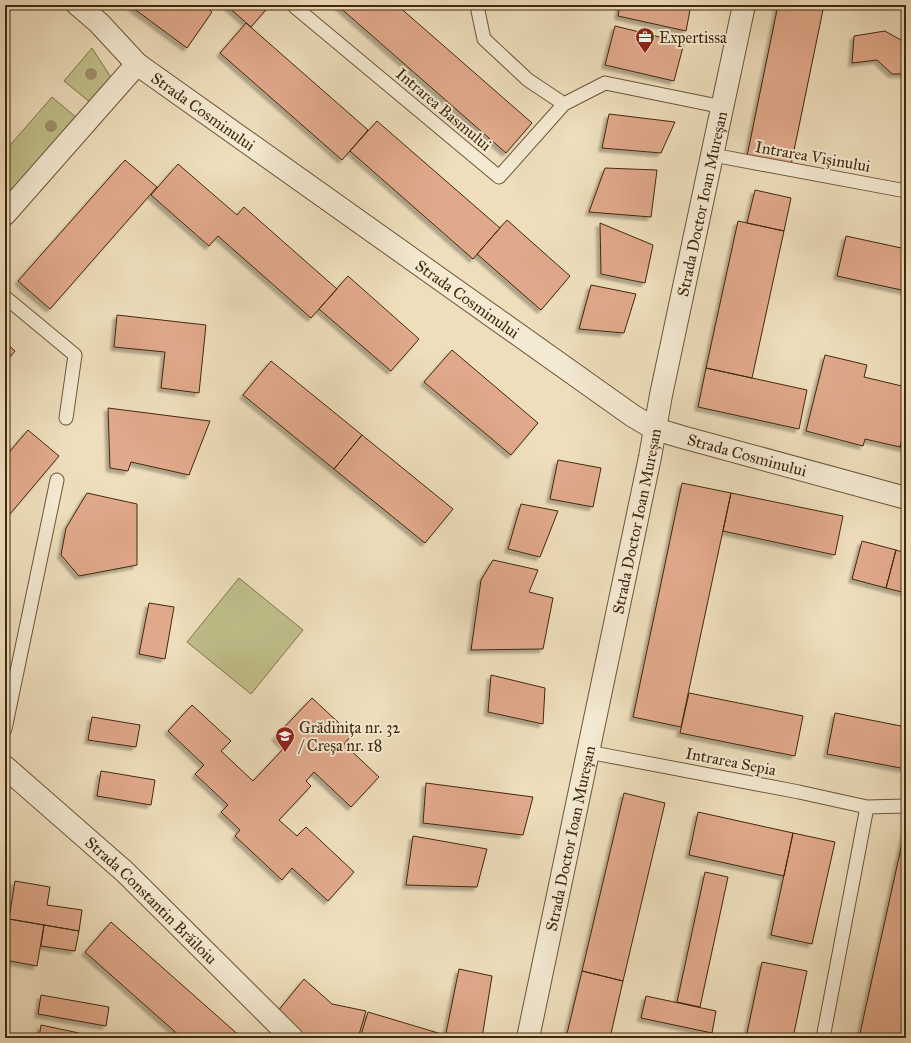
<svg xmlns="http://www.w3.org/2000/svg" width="911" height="1043" font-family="'IM FELL Great Primer',serif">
<defs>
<filter id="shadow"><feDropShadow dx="-3.5" dy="3.5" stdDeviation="1" flood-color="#0004"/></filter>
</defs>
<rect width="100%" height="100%" fill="#eedebc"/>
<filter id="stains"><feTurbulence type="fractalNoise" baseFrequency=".005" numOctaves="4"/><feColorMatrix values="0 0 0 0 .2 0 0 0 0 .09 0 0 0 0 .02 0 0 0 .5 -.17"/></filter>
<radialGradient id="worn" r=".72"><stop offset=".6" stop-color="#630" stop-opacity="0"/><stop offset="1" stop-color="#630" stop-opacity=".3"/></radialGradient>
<!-- green -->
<path fill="#c0bf8b" stroke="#80744b" d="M 92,48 L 112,79 L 91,103 L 64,81 Z
M 52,97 L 78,119 L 5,203 L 5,151 Z
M 239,578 L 303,630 L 251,694 L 187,642 Z"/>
<!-- building -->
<path fill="#e1a98b" stroke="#41280b" filter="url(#shadow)" d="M 129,5 L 203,5 L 212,12 L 187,48 Z
M 226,5 L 270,5 L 251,27 Z
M 337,5 L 397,5 L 532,123 L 506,153 Z
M 620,5 L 691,5 L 686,31 L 618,16 Z
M 778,5 L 824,5 L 791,165 L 747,156 Z
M 246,23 L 368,130 L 342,160 L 220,53 Z
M 615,26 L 684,43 L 674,81 L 605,65 Z
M 885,31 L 901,40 L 906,40 L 906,74 L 892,74 L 877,60 L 852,63 L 854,36 Z
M 609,114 L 675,122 L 661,153 L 602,148 Z
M 377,121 L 500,228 L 473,259 L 350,151 Z
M 125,160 L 157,187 L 50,309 L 18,281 Z
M 178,164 L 237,215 L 244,207 L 337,289 L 311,318 L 218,236 L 209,246 L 151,195 Z
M 605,168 L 657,170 L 651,217 L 589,212 Z
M 755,190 L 791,198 L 784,231 L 747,223 Z
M 507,220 L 570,276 L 541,310 L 477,254 Z
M 738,221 L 784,231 L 752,378 L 706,368 Z
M 600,223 L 653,245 L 645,283 L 601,274 Z
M 846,236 L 906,249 L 906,291 L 837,276 Z
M 348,276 L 419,339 L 391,371 L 319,309 Z
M 591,285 L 636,294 L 624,333 L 579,329 Z
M 117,315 L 206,325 L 199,393 L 161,388 L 165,352 L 114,347 Z
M 5,342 L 15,351 L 5,363 Z
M 452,350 L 538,423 L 511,455 L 424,382 Z
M 825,355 L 867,365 L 864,377 L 906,387 L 906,424 L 900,447 L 865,439 L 863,446 L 806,431 Z
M 271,361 L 362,435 L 334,469 L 243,395 Z
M 706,368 L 807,390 L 799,429 L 698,407 Z
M 108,408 L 210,421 L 189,475 L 131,462 L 128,471 L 110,468 Z
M 906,424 L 906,449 L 900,447 Z
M 28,430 L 59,456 L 5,520 L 5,457 Z
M 362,435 L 453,509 L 425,543 L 334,469 Z
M 558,460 L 601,468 L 593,507 L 550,499 Z
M 682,483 L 731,493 L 681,727 L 633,717 Z
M 87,493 L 137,504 L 137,565 L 79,576 L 61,555 L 66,528 Z
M 731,493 L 843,516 L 835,555 L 723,531 Z
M 521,504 L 558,511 L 540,557 L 508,549 Z
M 862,541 L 896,550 L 886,588 L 852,579 Z
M 896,550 L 906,553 L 906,593 L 886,588 Z
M 493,560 L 538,570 L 529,592 L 553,598 L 543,649 L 471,650 L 481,580 Z
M 149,603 L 174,607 L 165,659 L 139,654 Z
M 491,675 L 545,688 L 543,724 L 488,712 Z
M 689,693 L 803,716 L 795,756 L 680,733 Z
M 312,698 L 352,735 L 344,744 L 379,777 L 351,807 L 314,772 L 306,781 L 311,786 L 279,820 L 297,836 L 306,827 L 354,872 L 328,901 L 292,868 L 282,880 L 235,836 L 240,830 L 221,812 L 228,805 L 195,774 L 204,765 L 168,731 L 192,705 L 231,741 L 221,751 L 253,781 L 285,747 L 275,737 Z
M 835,713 L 906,727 L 906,769 L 827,754 Z
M 92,717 L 140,725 L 136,747 L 88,740 Z
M 101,771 L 155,780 L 151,805 L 97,796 Z
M 426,783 L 533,797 L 523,835 L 423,823 Z
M 624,793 L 665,803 L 623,981 L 582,971 Z
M 698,812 L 793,833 L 784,876 L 689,855 Z
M 905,830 L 906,830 L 906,1027 L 904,1038 L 859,1038 Z
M 793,833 L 835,842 L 812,944 L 771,935 Z
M 413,836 L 487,849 L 477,887 L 406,885 Z
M 705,872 L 728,877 L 700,1007 L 677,1002 Z
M 15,881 L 50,887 L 47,905 L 82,910 L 79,931 L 9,919 Z
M 9,919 L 44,925 L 37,966 L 5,960 L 5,945 Z
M 111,922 L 242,1038 L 182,1038 L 85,952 Z
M 44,925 L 79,931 L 75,951 L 41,946 Z
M 762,962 L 807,971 L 793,1038 L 746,1038 Z
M 459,969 L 492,976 L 482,1038 L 445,1038 Z
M 582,971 L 623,981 L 610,1038 L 566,1038 Z
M 304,979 L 332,1004 L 366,1011 L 358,1038 L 307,1038 L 278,1011 Z
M 41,995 L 109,1007 L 106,1026 L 38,1014 Z
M 646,996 L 716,1011 L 712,1033 L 641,1018 Z
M 368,1012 L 445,1035 L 444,1038 L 360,1038 Z
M 41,1025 L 79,1033 L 78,1038 L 39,1038 Z"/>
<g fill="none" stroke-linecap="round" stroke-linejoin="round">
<defs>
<path id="lane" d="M 297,5 L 295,7 L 499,177 L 564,104 L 605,83 L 723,107
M 478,5 L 478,11 L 484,39 L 528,80 L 564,104
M 713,155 L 906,191
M 5,297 L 75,355 L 66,418
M 5,729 L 57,480
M 588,752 L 799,792 L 867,807 L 906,806
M 823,1038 L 867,807"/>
<g id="street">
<path id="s1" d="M 78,5 L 99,23 L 137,64 L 633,416 L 655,429 L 682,437 L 906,498"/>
<path d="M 5,214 L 137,64"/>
<path id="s2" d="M 5,767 L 125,872 L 292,1038"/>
<path id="s3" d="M 528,1038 L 650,457 L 661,395 L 744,5"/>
</g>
</defs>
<!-- lane casing -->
<use href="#lane" stroke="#6c5637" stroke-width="15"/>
<!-- street casing -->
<use href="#street" stroke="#6c5637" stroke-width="24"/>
<!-- lane -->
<use href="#lane" stroke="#f4ead3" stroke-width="13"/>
<!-- street -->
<use href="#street" stroke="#f4ead3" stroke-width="22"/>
</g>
<!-- trees -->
<g fill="#a08f6c">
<circle cx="91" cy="74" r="6"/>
<circle cx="51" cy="126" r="6"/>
</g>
<!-- icons -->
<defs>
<symbol id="office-pin" viewBox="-11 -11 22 30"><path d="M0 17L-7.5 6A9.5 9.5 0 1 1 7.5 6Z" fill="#8f2418" stroke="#f4ead3"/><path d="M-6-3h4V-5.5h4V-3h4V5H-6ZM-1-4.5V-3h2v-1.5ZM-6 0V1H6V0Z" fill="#fff"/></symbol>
<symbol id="school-pin" viewBox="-11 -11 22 30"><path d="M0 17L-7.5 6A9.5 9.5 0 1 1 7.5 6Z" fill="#8f2418" stroke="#f4ead3"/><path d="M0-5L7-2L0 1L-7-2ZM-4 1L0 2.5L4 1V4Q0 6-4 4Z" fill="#fff"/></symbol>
</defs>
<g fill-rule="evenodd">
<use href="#office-pin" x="634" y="26" width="22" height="30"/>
<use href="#school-pin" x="274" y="725" width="22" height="30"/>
</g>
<g text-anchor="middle" stroke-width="4" stroke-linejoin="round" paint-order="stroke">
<!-- poi labels -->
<g font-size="16" fill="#41280b" stroke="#f4ead3" text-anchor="start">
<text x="659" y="43">Expertissa</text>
<text x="299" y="733">Grădinița nr. 32<tspan x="299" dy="18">/ Creșa nr. 18</tspan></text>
</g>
<!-- street labels -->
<g font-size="16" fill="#41280b" stroke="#f4ead3">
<text transform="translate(444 109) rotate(40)" y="6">Intrarea Basmului</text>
<text dy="6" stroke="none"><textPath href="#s1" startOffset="165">Strada Cosminului</textPath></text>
<text transform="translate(813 156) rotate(10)" y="6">Intrarea Vișinului</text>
<text dy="6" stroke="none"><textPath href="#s3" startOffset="852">Strada Doctor Ioan Mureșan</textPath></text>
<text dy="6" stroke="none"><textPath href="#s1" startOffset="489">Strada Cosminului</textPath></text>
<text dy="6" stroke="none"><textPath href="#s1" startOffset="813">Strada Cosminului</textPath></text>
<text dy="6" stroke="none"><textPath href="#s3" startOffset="528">Strada Doctor Ioan Mureșan</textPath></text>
<text transform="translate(731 761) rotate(11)" y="6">Intrarea Sepia</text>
<text dy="6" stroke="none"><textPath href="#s3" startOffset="204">Strada Doctor Ioan Mureșan</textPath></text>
<text dy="6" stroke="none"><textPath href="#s2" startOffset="198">Strada Constantin Brăiloiu</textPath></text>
</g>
</g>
<!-- margin -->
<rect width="911" height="1043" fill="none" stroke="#eedebc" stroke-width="20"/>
<rect x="6" y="6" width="899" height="1031" fill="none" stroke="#41280b" stroke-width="2"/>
<rect x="10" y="10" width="891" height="1023" fill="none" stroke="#41280b"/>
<rect width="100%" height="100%" filter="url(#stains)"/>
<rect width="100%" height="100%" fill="url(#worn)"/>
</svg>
